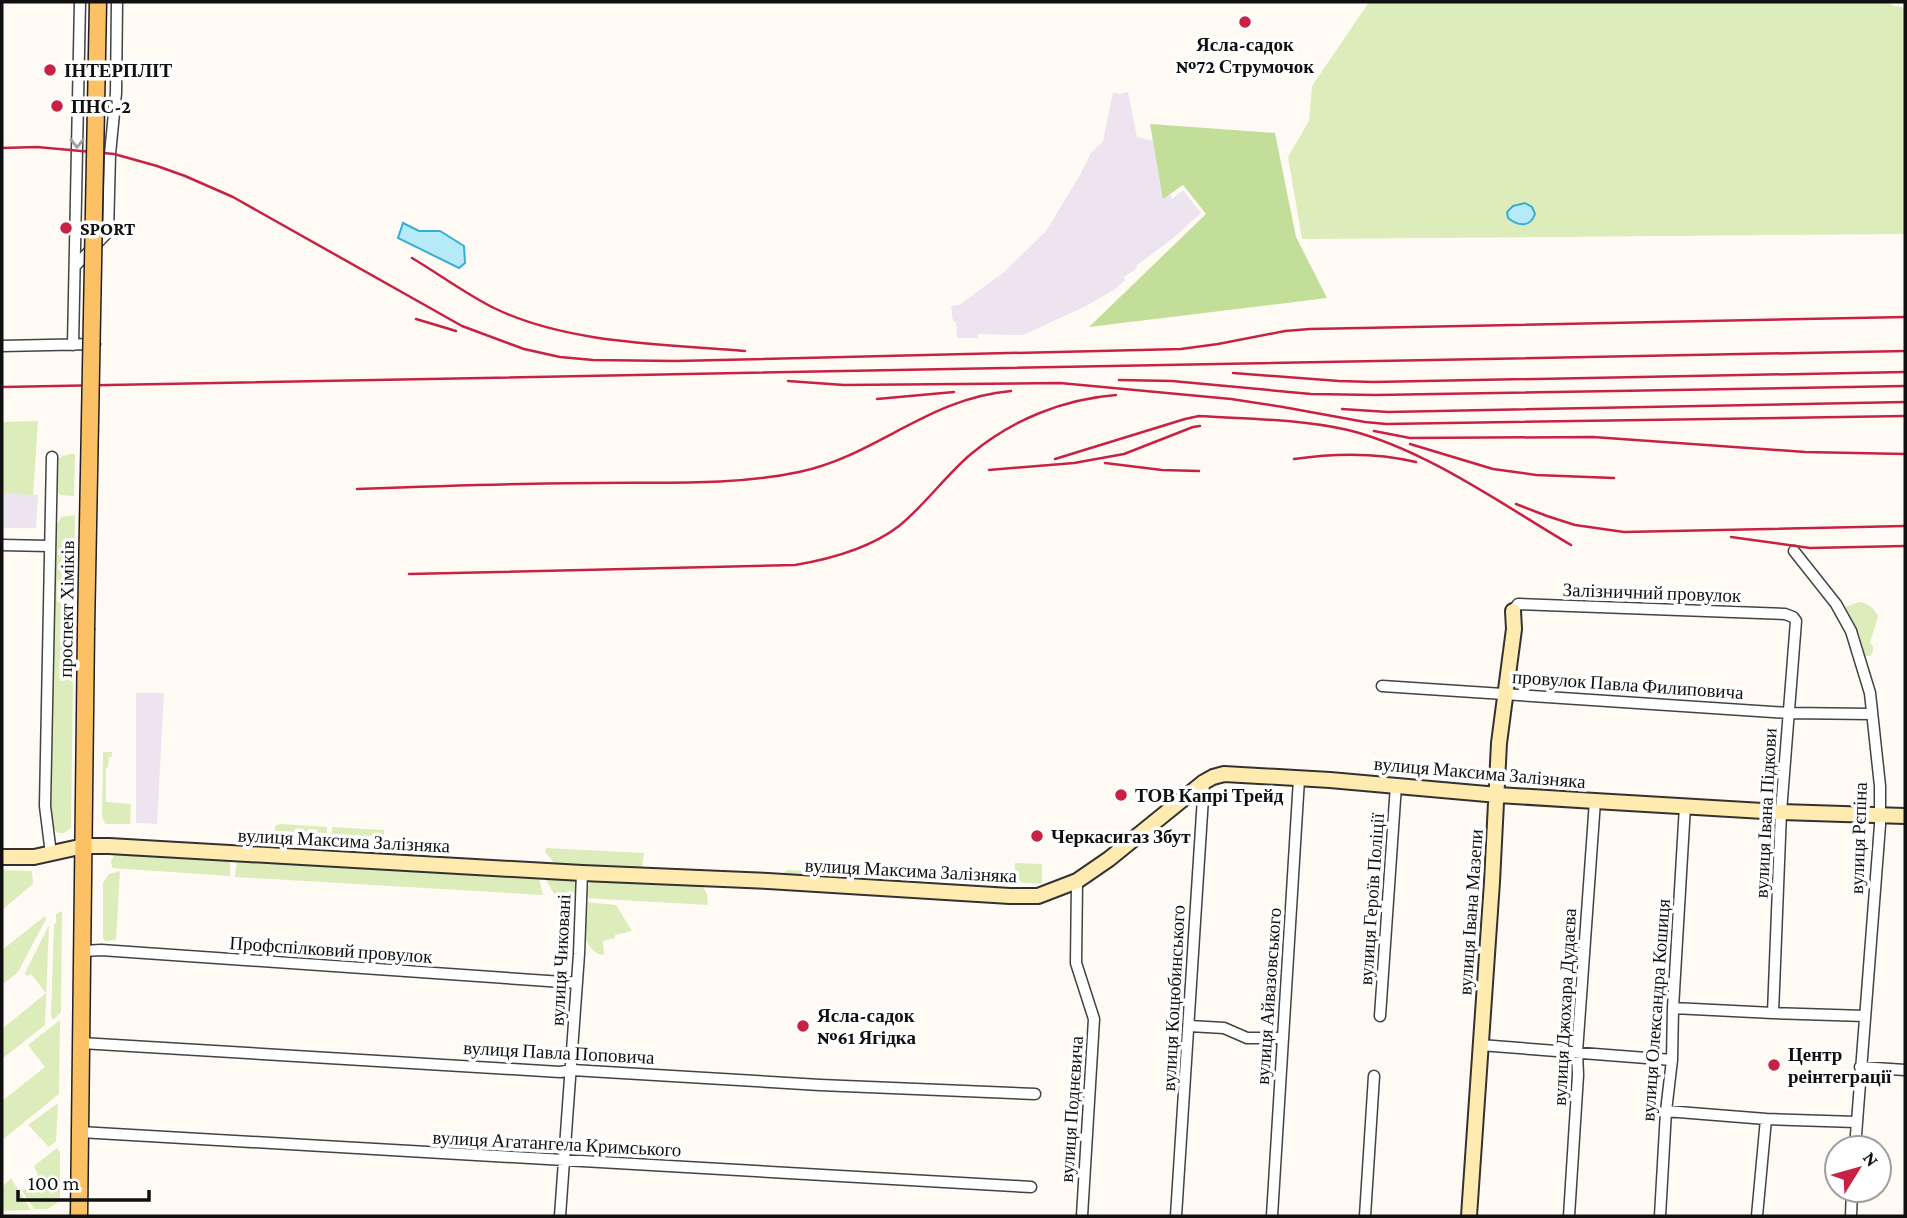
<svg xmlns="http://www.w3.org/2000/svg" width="1907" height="1218" font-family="'Crimson Pro',serif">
<rect width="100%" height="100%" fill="#fffbf4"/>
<!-- industrial -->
<path fill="#ece5ef" d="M 1113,92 L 1120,94 L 1128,92 L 1137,137 L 1154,141 L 1172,199 L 1183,190 L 1201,213 L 1172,239 L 1136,266 L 1137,268 L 1124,277 L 1125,280 L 1117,288 L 1084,307 L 1023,335 L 978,334 L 978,338 L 957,338 L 956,322 L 953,322 L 951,306 L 959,305 L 1004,272 L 1046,231 L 1080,175 L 1091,153 L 1103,141 Z
M 2,493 L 38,495 L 36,528 L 2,528 Z
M 136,693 L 164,693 L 157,824 L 136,823 Z"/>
<!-- green -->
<path fill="#dcecba" d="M 1369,2 L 1891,2 L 1891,5 L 1905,8 L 1905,234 L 1302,239 L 1288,157 L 1309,121 L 1312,86 Z
M 38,421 L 33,495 L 2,493 L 2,422 Z
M 71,454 L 75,454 L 74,496 L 60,495 L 56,491 L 57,460 L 60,457 Z
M 75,515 L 71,828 L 64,833 L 58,833 L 51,826 L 50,795 L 55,528 L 61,517 Z
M 1859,602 C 1869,604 1873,607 1878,616 L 1870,643 L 1873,646 L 1873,652 L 1870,656 L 1865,656 L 1859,633 L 1845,607 Z
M 103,752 L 112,752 L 112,757 L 109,757 L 108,768 L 106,768 L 106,802 L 131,804 L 130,824 L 105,824 L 102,816 Z
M 280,824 L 327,827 L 327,833 L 275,831 L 275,826 Z
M 332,827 L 384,830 L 384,837 L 332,834 Z
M 392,841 L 427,842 L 425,854 L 407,857 L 397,856 L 392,849 Z
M 546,848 L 644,853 L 642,867 L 637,870 L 556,865 L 545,852 Z
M 116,854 L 230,860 L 230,876 L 112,868 L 111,860 Z
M 237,860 L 505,875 L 539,878 L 543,895 L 235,877 Z
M 832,862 L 901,865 L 901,875 L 874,875 L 873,871 L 858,870 L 856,878 L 833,877 L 823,880 L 784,876 L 783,874 L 787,870 L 829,872 L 830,864 Z
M 1015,863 L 1042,864 L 1042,884 L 1014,882 Z
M 2,870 L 32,871 L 33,884 L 2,910 Z
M 120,871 L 116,940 L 105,941 L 103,938 L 103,883 L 109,874 Z
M 546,877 L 573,879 L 576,883 L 578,892 L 569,897 L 554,894 L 545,878 Z
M 593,880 L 702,885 L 707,894 L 708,905 L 585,898 L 586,888 Z
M 585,902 L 616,905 L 632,931 L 615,935 L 615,938 L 603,941 L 604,954 L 601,955 C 579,945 585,924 585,902 Z
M 62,911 L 61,1012 L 53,1020 L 51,1015 L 54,925 L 56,923 L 56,914 Z
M 45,916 L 46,919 L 18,972 L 2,985 L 2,950 Z
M 49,925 L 45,1025 L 2,1059 L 2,1029 L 46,993 L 31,974 L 27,976 L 25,973 Z
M 60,1020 L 59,1094 L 2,1140 L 2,1101 L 45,1067 L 28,1045 Z
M 58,1103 L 56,1141 L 49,1147 L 28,1125 Z
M 57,1148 L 60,1152 L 60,1201 L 48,1209 L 34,1209 L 22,1191 L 23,1189 L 38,1190 L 39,1178 L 34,1166 Z
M 11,1178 L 31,1210 L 2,1211 L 2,1187 Z"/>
<!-- forest -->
<path fill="#c3de99" d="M 1150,124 L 1275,133 L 1296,237 L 1327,298 L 1089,327 L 1206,214 L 1183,185 L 1163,199 Z"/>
<!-- water -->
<path fill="#b6eaf9" stroke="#39aed3" stroke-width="2" d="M 1525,203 L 1532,207 L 1535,214 C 1530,228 1518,226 1508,218 L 1507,212 L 1513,206 Z
M 403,223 L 419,231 L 440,231 L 464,246 L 465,263 L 459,268 L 398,238 Z"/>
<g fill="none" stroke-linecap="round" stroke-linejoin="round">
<defs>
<path id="street" d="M 75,266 L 108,232 L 110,154 L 116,93 L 117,2
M 73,345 L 80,2
M 2,346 L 95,344
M 2,545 L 49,546
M 1794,551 L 1836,604 L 1851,631 L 1870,693 L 1880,786 L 1880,825 L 1855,1148
M 1513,611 L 1518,604 L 1785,614 L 1793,617 L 1796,621 L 1781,812 L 1773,1013
M 1382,686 L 1789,713 L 1871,714
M 51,854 L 45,806 L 52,457
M 1077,881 L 1076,963 L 1094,1019 L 1082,1216
M 83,951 L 101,950 L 577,983
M 1673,1008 L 1773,1013 L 1865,1016
M 1380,1016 L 1396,785
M 1189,1026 L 1224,1028 L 1247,1038 L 1282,1038
M 81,1043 L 560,1072 L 572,1070 L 820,1085 L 1035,1094
M 1480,1045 L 1672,1060
M 1860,1067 L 1905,1070
M 1666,1111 L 1766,1119 L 1856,1122
M 80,1132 L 1031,1187
M 560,1216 L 579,954 L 582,873
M 1176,1216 L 1204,782
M 1272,1216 L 1299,779
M 1365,1216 L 1374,1076
M 1569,1216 L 1578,1075 L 1577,1052 L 1595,801
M 1660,1216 L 1666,1111 L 1672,1060 L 1673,1008 L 1685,806
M 1757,1216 L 1766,1119
M 1851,1216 L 1852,1190"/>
<path id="secondary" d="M 2,857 L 34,857 L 84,846 L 109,846 L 582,873 L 768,881 L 1010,896 L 1038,896 L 1077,881 L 1109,859 L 1204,782 L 1213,777 L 1224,774 L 1330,780 L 1498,795 L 1595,801 L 1781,812 L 1905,816
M 1469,1216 L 1492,882 L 1499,743 L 1514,629 L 1513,611"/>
<path id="primary" d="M 79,1216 L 86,630"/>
</defs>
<!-- street casing -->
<use href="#street" stroke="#434343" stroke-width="13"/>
<!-- secondary casing -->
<use href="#secondary" stroke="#323232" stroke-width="18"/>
<!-- primary casing -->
<use href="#primary" stroke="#212121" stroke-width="19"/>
<!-- street -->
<use href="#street" stroke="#fff" stroke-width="10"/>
<!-- secondary -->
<use href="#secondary" stroke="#ffeaaf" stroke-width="14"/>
<!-- primary -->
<use href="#primary" stroke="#fdc165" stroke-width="16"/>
<!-- rail -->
<path stroke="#c82143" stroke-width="2.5" d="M 2,148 L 37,147 L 114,154 L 157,166 L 185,176 L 233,197 L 462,326 L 524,349 L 560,357 L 593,360 L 676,361 L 1181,349 L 1218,344 L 1285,331 L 1310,329 L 1905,317
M 412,258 C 439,274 466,294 494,308 C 568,344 664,344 745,351
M 416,319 L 456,331
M 1233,373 L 1339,381 L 1373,382 L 1905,372
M 1119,380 L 1172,381 L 1311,394 L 1376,395 L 1905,386
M 788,381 L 844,385 L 1060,383 L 1231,399 L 1283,407 L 1365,422 L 1386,424 L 1905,416
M 2,387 L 1905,351
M 877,399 L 954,392
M 1342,409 L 1388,412 L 1905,402
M 1374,431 L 1410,438 L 1593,437 L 1805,452 L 1905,454
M 1410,444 L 1493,469 L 1536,475 L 1614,478
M 1055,459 L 1185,419 L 1199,416 C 1249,419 1300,419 1348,430 C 1425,449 1503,505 1571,545
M 1294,459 C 1335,453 1375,452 1416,462
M 1105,463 L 1162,470 L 1199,471
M 989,470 L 1074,463 L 1124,454 L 1193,427 L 1200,426
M 357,489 C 437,486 517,483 597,483 C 663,482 733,486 799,472 C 876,456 928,398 1011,391
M 1516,504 L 1547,516 L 1575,525 L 1624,532 L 1905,526
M 1731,537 L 1810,548 L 1905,546
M 409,574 L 795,565 C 831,559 869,549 899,526 C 925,505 945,476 971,454 C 1012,420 1063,399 1116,395"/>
<defs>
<path id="primary-bridge" d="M 86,630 L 98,2"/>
</defs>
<!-- primary-bridge casing -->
<use href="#primary-bridge" stroke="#212121" stroke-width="19" stroke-linecap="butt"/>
<!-- primary-bridge -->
<use href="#primary-bridge" stroke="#fdc165" stroke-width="16"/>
</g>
<!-- one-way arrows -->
<defs><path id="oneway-chevron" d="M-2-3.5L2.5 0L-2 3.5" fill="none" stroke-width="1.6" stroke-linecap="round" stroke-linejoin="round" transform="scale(1.75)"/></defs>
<use stroke="#9f9f9f" href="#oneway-chevron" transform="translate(77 143) rotate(91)"/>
<!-- markers -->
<g fill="#c82143" stroke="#fff" stroke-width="2.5">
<circle cx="1245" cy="22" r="7"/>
<circle cx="50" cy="70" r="7"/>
<circle cx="57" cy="106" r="7"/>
<circle cx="66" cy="228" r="7"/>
<circle cx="1121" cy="795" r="7"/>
<circle cx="1037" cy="836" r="7"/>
<circle cx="803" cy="1026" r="7"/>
<circle cx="1774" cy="1065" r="7"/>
</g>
<g text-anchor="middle" stroke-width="7" stroke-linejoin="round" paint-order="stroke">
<!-- poi labels -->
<g font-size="19" font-weight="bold" fill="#101010" stroke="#fff" text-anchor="start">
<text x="1245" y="51" text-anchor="middle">Ясла-садок<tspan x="1245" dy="22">№72 Струмочок</tspan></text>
<text x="64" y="77">ІНТЕРПЛІТ</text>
<text x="71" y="113">ПНС-2</text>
<text x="80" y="235">SPORT</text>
<text x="1135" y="802">ТОВ Капрі Трейд</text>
<text x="1051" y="843">Черкасигаз Збут</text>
<text x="817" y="1022">Ясла-садок<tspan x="817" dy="22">№61 Ягідка</tspan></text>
<text x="1788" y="1061">Центр<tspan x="1788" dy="22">реінтеграції</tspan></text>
</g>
<!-- street labels -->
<g font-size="19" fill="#101010" stroke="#fff">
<text transform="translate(1652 592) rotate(2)" y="7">Залізничний провулок</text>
<text transform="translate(66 609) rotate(-89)" y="7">проспект Хіміків</text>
<text transform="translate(1628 684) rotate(4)" y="7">провулок Павла Филиповича</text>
<text transform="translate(1480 772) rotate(5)" y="7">вулиця Максима Залізняка</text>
<text transform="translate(1765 813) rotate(-87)" y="7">вулиця Івана Підкови</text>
<text transform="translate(1858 838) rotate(-88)" y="7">вулиця Рєпіна</text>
<text transform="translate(344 840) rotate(3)" y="7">вулиця Максима Залізняка</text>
<text transform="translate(911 870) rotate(3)" y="7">вулиця Максима Залізняка</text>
<text transform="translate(1371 899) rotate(-86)" y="7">вулиця Героїв Поліції</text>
<text transform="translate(1470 912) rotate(-86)" y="7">вулиця Івана Мазепи</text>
<text transform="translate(331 949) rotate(4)" y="7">Профспілковий провулок</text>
<text transform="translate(560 960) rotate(-87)" y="7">вулиця Чиковані</text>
<text transform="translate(1268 996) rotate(-86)" y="7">вулиця Айвазовського</text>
<text transform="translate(1173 998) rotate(-87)" y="7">вулиця Коцюбинського</text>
<text transform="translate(1564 1007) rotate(-87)" y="7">вулиця Джохара Дудаєва</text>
<text transform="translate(1655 1010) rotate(-86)" y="7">вулиця Олександра Кошиця</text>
<text transform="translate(559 1052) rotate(3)" y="7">вулиця Павла Поповича</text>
<text transform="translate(1071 1109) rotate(-86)" y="7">вулиця Поднєвича</text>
<text transform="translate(557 1143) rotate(3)" y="7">вулиця Агатангела Кримського</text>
</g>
</g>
<!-- border -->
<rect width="1907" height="1218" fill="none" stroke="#101010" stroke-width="7"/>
<!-- north arrow -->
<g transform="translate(1858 1169) rotate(53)"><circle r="33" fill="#ffffff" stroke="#9f9f9f" stroke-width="2"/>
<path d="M0-5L12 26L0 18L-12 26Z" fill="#c82143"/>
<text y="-10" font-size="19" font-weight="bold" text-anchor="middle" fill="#101010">N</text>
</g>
<!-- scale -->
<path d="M18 1190v10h131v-10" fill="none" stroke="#101010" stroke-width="3.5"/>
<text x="28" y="1190" font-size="21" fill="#101010" stroke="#ffffff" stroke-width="5" paint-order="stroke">100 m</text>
</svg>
